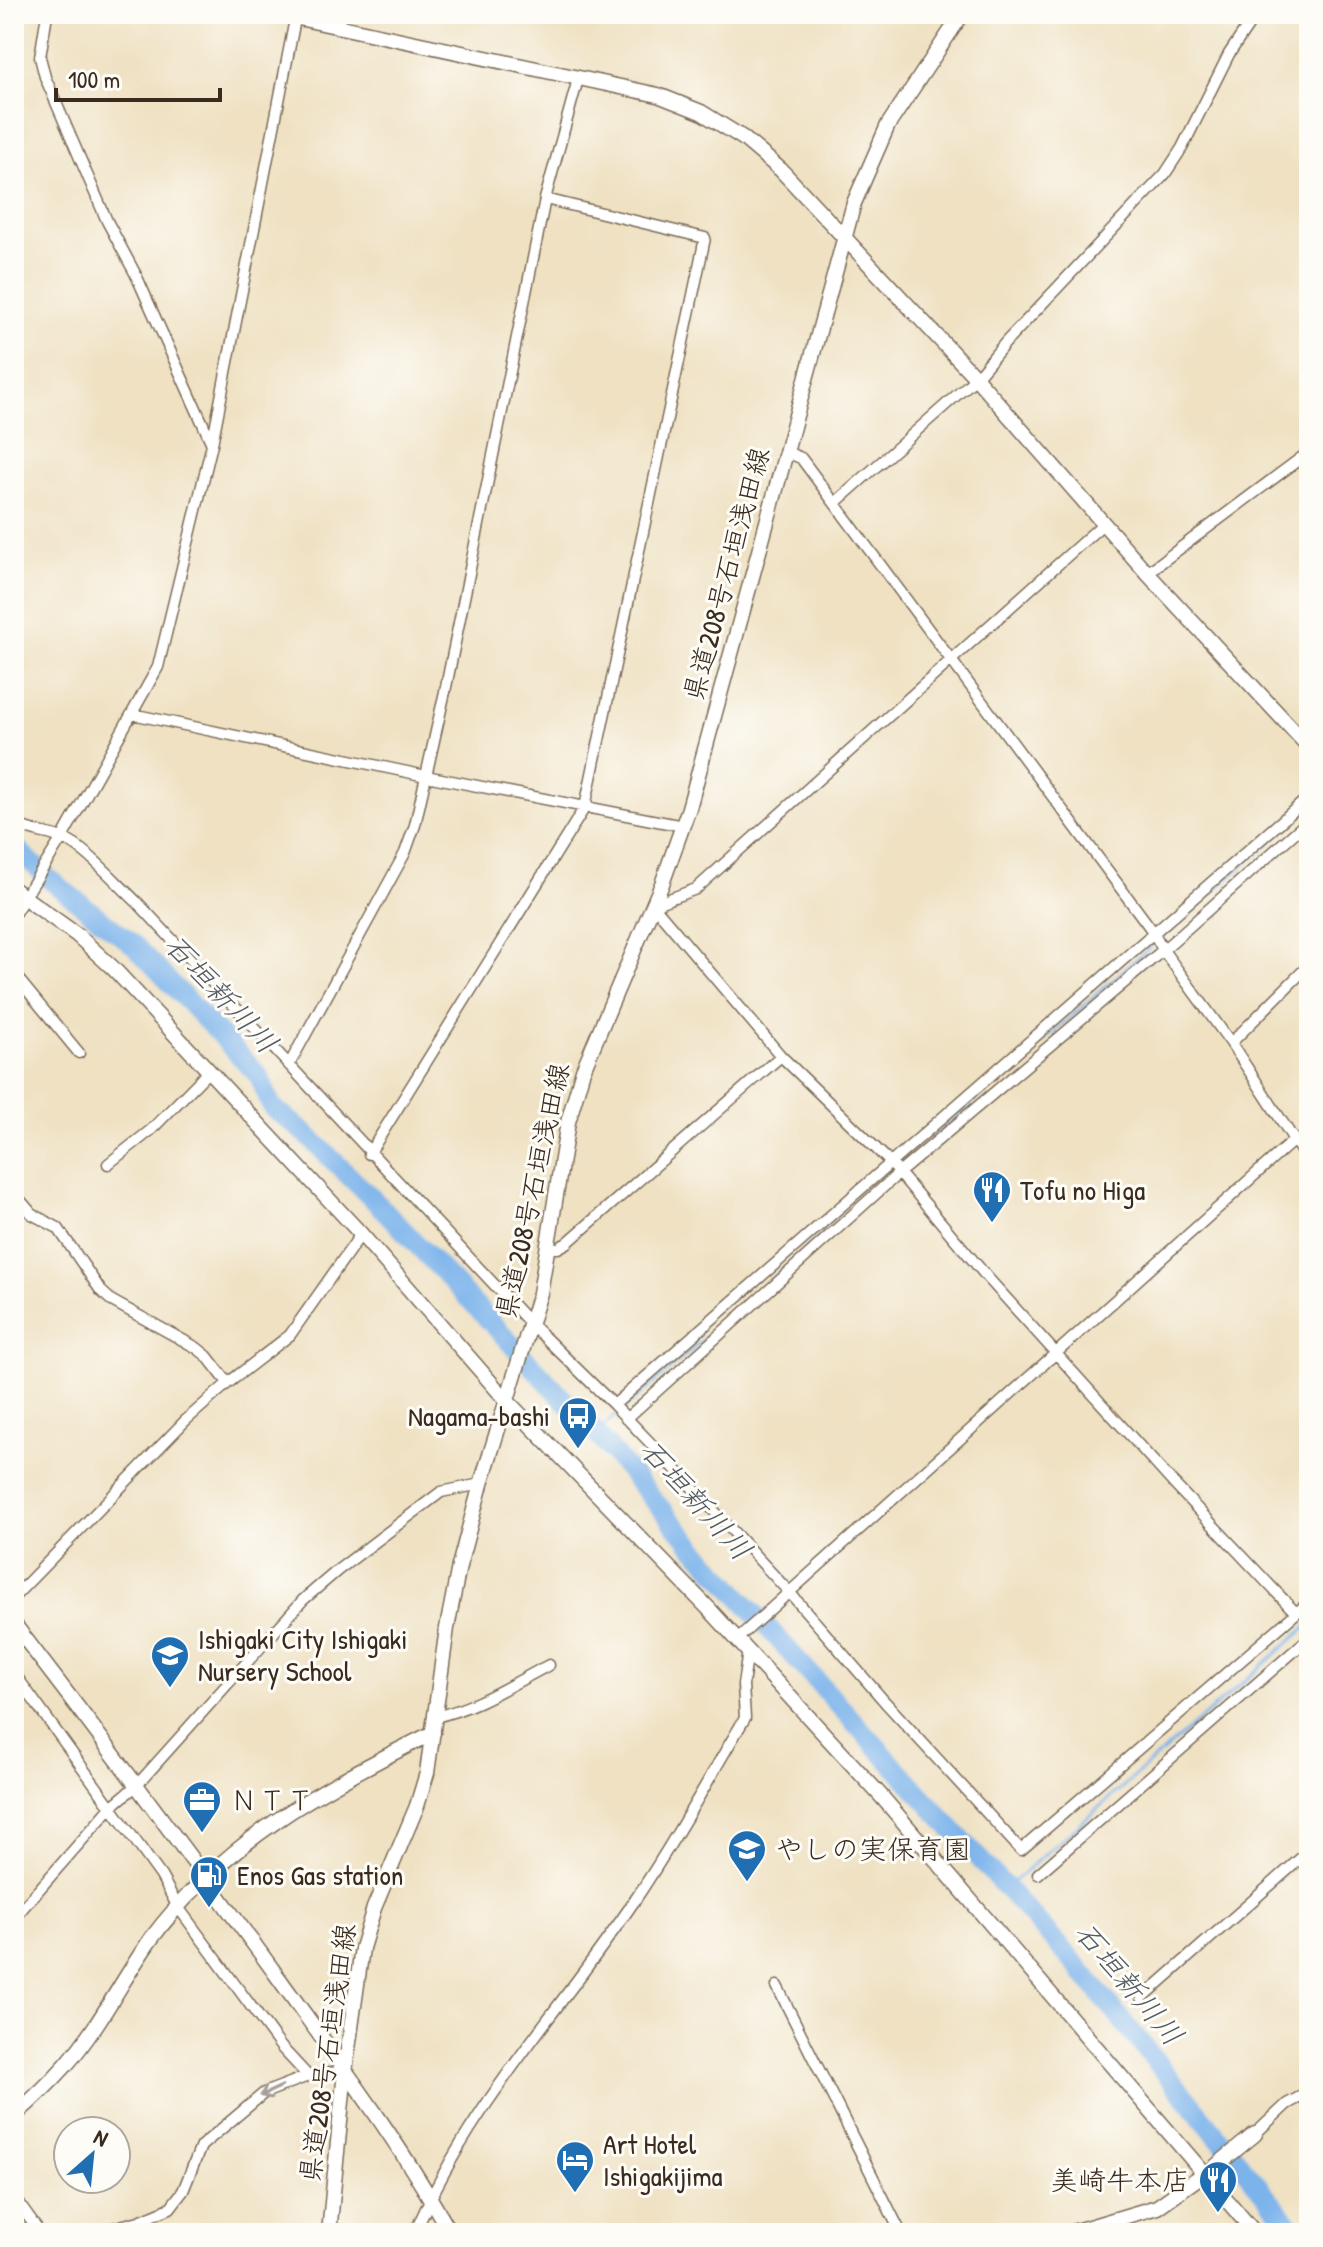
<svg xmlns="http://www.w3.org/2000/svg" width="1323" height="2247" font-family="'Patrick Hand','Klee One',sans-serif">
<rect width="100%" height="100%" fill="#fdfcf7"/>
<filter id="ink" filterUnits="userSpaceOnUse"><feTurbulence type="fractalNoise" baseFrequency=".0125" numOctaves="2"/><feDisplacementMap in="SourceGraphic" scale="16" xChannelSelector="R" yChannelSelector="G"/><feConvolveMatrix kernelMatrix="1 2 1 2 8 2 1 2 1" color-interpolation-filters="sRGB"/></filter>
<filter id="wash" filterUnits="userSpaceOnUse"><feTurbulence type="fractalNoise" baseFrequency=".006" numOctaves="4" result="noise"/><feDisplacementMap in="SourceGraphic" scale="32" xChannelSelector="R" yChannelSelector="G"/><feGaussianBlur stdDeviation="1.8" result="paint"/><feColorMatrix in="noise" values="0 0 0 0 0 0 0 0 0 0 0 0 0 0 0 0 0 1.4 0 .05"/><feComposite in="paint" operator="in"/></filter>
<g filter="url(#wash)">
<rect width="100%" height="100%" fill="#efe1c2"/>
<g fill="none" stroke-linecap="round" stroke-linejoin="round">
<!-- stream -->
<path stroke="#7cb3eb" stroke-width="3" d="M 178,14 L 199,19
M 930,1140 L 1309,808
M 624,1409 L 846,1214
M 596,1433 L 615,1416
M 1006,1888 L 1309,1625"/>
<!-- river -->
<path stroke="#7cb3eb" stroke-width="20" d="M 14,846 L 49,879 L 134,945 L 259,1076 L 272,1107 L 304,1132 L 387,1213 L 596,1433 L 696,1549 L 1079,1968 L 1297,2233"/>
</g>
</g>
<g filter="url(#ink)">
<g fill="none" stroke-linecap="round" stroke-linejoin="round">
<defs>
<path id="street" d="M 47,14 L 40,57 L 45,77 L 107,221 L 136,275 L 212,444
M 786,452 L 801,458 L 1154,933 L 1163,950 L 1231,1043 L 1309,1163
M 835,503 L 976,378 L 1006,342 L 1165,174 L 1182,148 L 1229,54 L 1256,14
M 1104,523 L 696,889 L 653,905 L 781,1056 L 890,1162 L 987,1277 L 1173,1483 L 1296,1613
M 1147,573 L 1309,452
M 132,714 L 426,776 L 683,826
M 14,823 C 29,832 46,832 62,838 C 87,848 117,884 138,903 L 531,1324 L 614,1405 L 678,1472 L 790,1593 L 885,1702 L 1021,1850 L 1309,1602
M 14,914 L 62,838 L 158,667 L 212,444 L 296,14
M 14,974 L 79,1053
M 1231,1043 L 1309,965
M 289,1065 L 405,853 L 415,825 L 446,687 L 545,199 L 578,79
M 369,1154 L 585,807 L 705,238 L 545,199
M 108,1164 L 151,1130 L 208,1072
M 14,1193 L 32,1214 L 58,1228 L 101,1291 L 112,1301 L 197,1348 L 207,1356 L 228,1383
M 549,1248 L 558,1248 L 567,1243 L 781,1056
M 614,1405 L 1309,797
M 626,1419 L 899,1173 L 1163,950 L 1309,820
M 14,1597 L 185,1421 L 228,1383 L 290,1335 L 361,1234
M 737,1639 L 1295,1139
M 14,1673 L 161,1876 L 178,1907 L 281,2047 L 308,2076
M 434,1717 C 474,1709 512,1684 549,1665
M 1038,1874 L 1309,1638
M 14,1918 L 112,1806 L 137,1785 L 303,1600 L 338,1570 L 441,1492 L 481,1484
M 777,1986 L 901,2233
M 1142,1998 L 1309,1851
M 1303,2095 L 1309,2106
M 1255,2134 L 1287,2104 L 1309,2092
M 14,2197 L 40,2233
M 94,2233 L 139,2221 L 170,2208 L 183,2191 L 201,2146 L 264,2093 L 308,2076 L 345,2071
M 415,2233 C 467,2108 561,2010 635,1900 C 675,1841 709,1778 745,1718 L 743,1685 L 748,1651"/>
<path id="secondary" d="M 280,14 L 658,95 L 701,112 L 743,138 L 781,170 L 976,378 L 1147,573 L 1309,747
M 14,890 L 77,935 L 113,968 L 361,1234 L 507,1401 L 710,1610 L 882,1797 L 1255,2233
M 14,1624 C 104,1741 193,1860 280,1980 C 339,2062 401,2144 450,2233
M 14,2116 C 32,2100 50,2083 66,2065 C 99,2027 122,1980 151,1939 C 223,1842 326,1785 433,1733
M 1216,2166 L 1255,2134
M 329,2233 L 345,2071 L 362,1948 L 374,1908 L 417,1806 L 427,1773 L 447,1628 L 459,1566 L 481,1484 L 540,1293 L 568,1122 L 583,1070 L 662,884 L 689,808 L 854,203 L 888,125 L 962,14
M 1069,2233 L 1157,2207 L 1205,2173"/>
</defs>
<!-- street casing -->
<use href="#street" stroke="#7a6a57" stroke-width="13"/>
<!-- secondary casing -->
<use href="#secondary" stroke="#7a6a57" stroke-width="17"/>
<!-- street -->
<use href="#street" stroke="#fff" stroke-width="10"/>
<!-- secondary -->
<use href="#secondary" stroke="#fff" stroke-width="14"/>
</g>
<!-- one-way arrows -->
<defs><path id="oneway-shaft" d="M-6 0H5M1.5-3L5.5 0L1.5 3" fill="none" stroke-width="1.6" stroke-linecap="round" stroke-linejoin="round" transform="scale(2)"/></defs>
<use stroke="#a79f9a" href="#oneway-shaft" transform="translate(271 2091) rotate(155)"/>
</g>
<!-- icons -->
<defs>
<symbol id="restaurant-pin" viewBox="-11 -11 22 30"><path d="M0 17L-7.5 6A9.5 9.5 0 1 1 7.5 6Z" fill="#1f6fb2" stroke="#fdfcf7"/><path d="M-5-6h1v4h1v-4h1v4h1v-4h1v5L-1.5 .5V6h-2V.5L-5-1ZM5-6V6H3V1.5H1.5Q1.5-4 5-6Z" fill="#fff"/></symbol>
<symbol id="bus-pin" viewBox="-11 -11 22 30"><path d="M0 17L-7.5 6A9.5 9.5 0 1 1 7.5 6Z" fill="#1f6fb2" stroke="#fdfcf7"/><path d="M-5-6H5V4H4V6H2V4H-2V6H-4V4H-5ZM-3.5-4V0h7V-4ZM-3.5 1.2v1.5H-2V1.2ZM2 1.2v1.5H3.5V1.2Z" fill="#fff"/></symbol>
<symbol id="school-pin" viewBox="-11 -11 22 30"><path d="M0 17L-7.5 6A9.5 9.5 0 1 1 7.5 6Z" fill="#1f6fb2" stroke="#fdfcf7"/><path d="M0-5L7-2L0 1L-7-2ZM-4 1L0 2.5L4 1V4Q0 6-4 4Z" fill="#fff"/></symbol>
<symbol id="office-pin" viewBox="-11 -11 22 30"><path d="M0 17L-7.5 6A9.5 9.5 0 1 1 7.5 6Z" fill="#1f6fb2" stroke="#fdfcf7"/><path d="M-6-3h4V-5.5h4V-3h4V5H-6ZM-1-4.5V-3h2v-1.5ZM-6 0V1H6V0Z" fill="#fff"/></symbol>
<symbol id="fuel-pin" viewBox="-11 -11 22 30"><path d="M0 17L-7.5 6A9.5 9.5 0 1 1 7.5 6Z" fill="#1f6fb2" stroke="#fdfcf7"/><path d="M-5.5-6h7V0h2V4h1.3V-2.5L3-4.5l.8-.8L6-3V5H2.5V1h-1V6h-7ZM-4.2-4.7v3.2H.2V-4.7Z" fill="#fff"/></symbol>
<symbol id="hotel-pin" viewBox="-11 -11 22 30"><path d="M0 17L-7.5 6A9.5 9.5 0 1 1 7.5 6Z" fill="#1f6fb2" stroke="#fdfcf7"/><path d="M-6-4.5h1.5V1H6V5H4.5V3h-9V5H-6ZM-4 0a1.8 1.8 0 1 1 3.6 0ZM.5 0V-2.5h3Q6-2.5 6 0Z" fill="#fff"/></symbol>
</defs>
<g fill-rule="evenodd">
<use href="#restaurant-pin" x="970" y="1168" width="44" height="60"/>
<use href="#bus-pin" x="556" y="1394" width="44" height="60"/>
<use href="#school-pin" x="148" y="1633" width="44" height="60"/>
<use href="#office-pin" x="180" y="1778" width="44" height="60"/>
<use href="#school-pin" x="725" y="1827" width="44" height="60"/>
<use href="#fuel-pin" x="187" y="1853" width="44" height="60"/>
<use href="#hotel-pin" x="553" y="2138" width="44" height="60"/>
<use href="#restaurant-pin" x="1196" y="2158" width="44" height="60"/>
</g>
<g text-anchor="middle" stroke-width="6" stroke-linejoin="round" paint-order="stroke">
<!-- street labels -->
<g font-size="28" fill="#3b2a1e" stroke="#fdfcf7">
<text transform="translate(726 574) rotate(-75)" y="10">県道208号石垣浅田線</text>
<text transform="translate(532 1191) rotate(-78)" y="10">県道208号石垣浅田線</text>
<text transform="translate(327 2053) rotate(-82)" y="10">県道208号石垣浅田線</text>
</g>
<!-- poi labels -->
<g font-size="28" fill="#3b2a1e" stroke="#fdfcf7" text-anchor="start">
<text x="1020" y="1200">Tofu no Higa</text>
<text x="550" y="1426" text-anchor="end">Nagama-bashi</text>
<text x="198" y="1649">Ishigaki City Ishigaki<tspan x="198" dy="32">Nursery School</tspan></text>
<text x="230" y="1810">ＮＴＴ</text>
<text x="775" y="1859">やしの実保育園</text>
<text x="237" y="1885">Enos Gas station</text>
<text x="603" y="2154">Art Hotel<tspan x="603" dy="32">Ishigakijima</tspan></text>
<text x="1190" y="2190" text-anchor="end">美崎牛本店</text>
</g>
<!-- water labels -->
<g font-size="30" font-style="italic" fill="#525a66" stroke="#fdfcf7">
<text transform="translate(221 994) rotate(47)" y="10">石垣新川川</text>
<text transform="translate(696 1500) rotate(48)" y="10">石垣新川川</text>
<text transform="translate(1129 1984) rotate(50)" y="10">石垣新川川</text>
</g>
</g>
<!-- margin -->
<rect width="1323" height="2247" fill="none" stroke="#fdfcf7" stroke-width="48"/>
<!-- north arrow -->
<g transform="translate(92 2155) rotate(27)"><circle r="38" fill="#fdfcf7" stroke="#afa8a0" stroke-width="2"/>
<path d="M0-6L14 30L0 20L-14 30Z" fill="#1f6fb2"/>
<text y="-12" font-size="22" font-weight="bold" text-anchor="middle" fill="#3b2a1e">N</text>
</g>
<!-- scale -->
<path d="M56 88v12h164v-12" fill="none" stroke="#3b2a1e" stroke-width="4"/>
<text x="68" y="88" font-size="24" fill="#3b2a1e" stroke="#fdfcf7" stroke-width="6" paint-order="stroke">100 m</text>
</svg>
